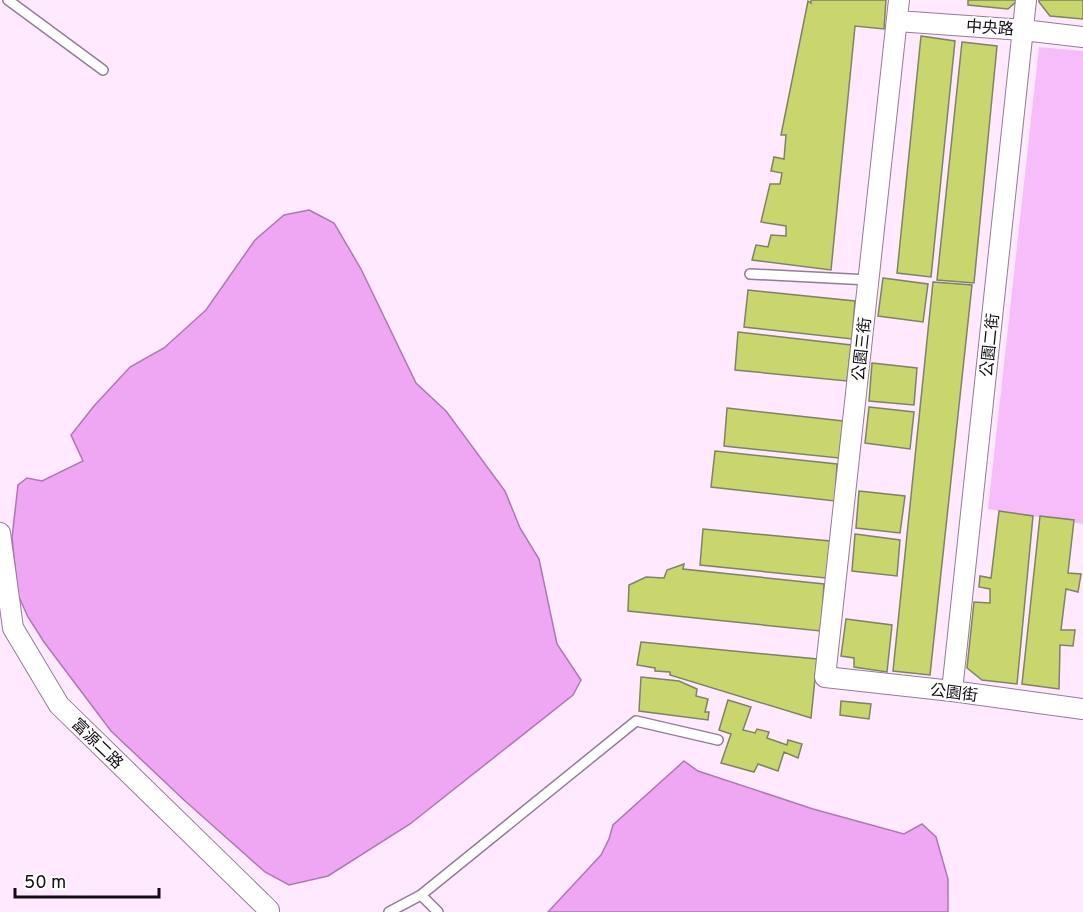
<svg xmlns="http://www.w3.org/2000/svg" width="1083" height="912" font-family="Overpass,'Noto Sans TC',sans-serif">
<rect width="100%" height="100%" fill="#fee9ff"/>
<!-- green -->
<path fill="#f7bdfb" d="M 1039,47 L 1083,51 L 1083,524 L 988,509 Z"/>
<!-- water -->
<path fill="#efa7f4" stroke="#ad78b1" stroke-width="1.5" d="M 309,210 L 334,223 L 361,269 L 416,383 L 446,411 L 505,491 L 520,528 L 539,559 L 557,644 L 581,680 L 573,695 L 410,824 L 328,876 L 289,885 L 265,872 L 184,800 L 111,731 L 44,642 L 28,617 L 18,595 L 12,538 L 18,485 L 27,478 L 42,481 L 83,461 L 71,435 L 94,406 L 130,367 L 164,348 L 206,310 L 255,240 L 284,215 Z
M 684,761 L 698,771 L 813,809 L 904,834 L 922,824 L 936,837 L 948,879 L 948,912 L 548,912 L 601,855 L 609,839 L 613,825 Z"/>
<!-- building -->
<path fill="#c9d66d" stroke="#7e8363" stroke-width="1.5" d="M 811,0 L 886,0 L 884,29 L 855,26 L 831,270 L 752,260 L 756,245 L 768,247 L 771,235 L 786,236 L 786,226 L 761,222 L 770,184 L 780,184 L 782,173 L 771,171 L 774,157 L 784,159 L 786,135 L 781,135 L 808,1 L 811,3 Z
M 968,0 L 1018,0 L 1008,9 L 968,5 Z
M 1039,0 L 1083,0 L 1083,19 L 1050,16 L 1039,2 Z
M 921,36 L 955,41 L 931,277 L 897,273 Z
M 962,42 L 997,46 L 974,283 L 937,280 Z
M 883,278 L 928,284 L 923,322 L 878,316 Z
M 933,282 L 972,285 L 930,675 L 893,671 Z
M 748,290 L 855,301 L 852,339 L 744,327 Z
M 738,332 L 851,345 L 847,381 L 735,370 Z
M 872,363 L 917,368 L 914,405 L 869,401 Z
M 869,407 L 914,412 L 910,449 L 865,443 Z
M 727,408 L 843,421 L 839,458 L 724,446 Z
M 715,451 L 837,464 L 835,501 L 711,487 Z
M 859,491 L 905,496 L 900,533 L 856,528 Z
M 999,511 L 1033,516 L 1017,684 L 982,680 L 967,668 L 974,602 L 990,603 L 990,589 L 979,587 L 980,576 L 991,578 Z
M 1040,516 L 1074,520 L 1068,573 L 1081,574 L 1078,592 L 1066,589 L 1061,630 L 1075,630 L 1073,646 L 1060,645 L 1059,689 L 1022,684 Z
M 703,529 L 830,541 L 826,578 L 700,565 Z
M 855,534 L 900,540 L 897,576 L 852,571 Z
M 684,564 L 683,569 L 824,584 L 821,631 L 628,611 L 629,585 L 646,577 L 664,578 L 667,570 Z
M 846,619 L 892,625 L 887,672 L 854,667 L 854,658 L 841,656 Z
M 641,642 L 817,659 L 811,718 L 670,675 L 670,672 L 655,671 L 655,668 L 637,665 Z
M 641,677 L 679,681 L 697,689 L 696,696 L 708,699 L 705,712 L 709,712 L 708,720 L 639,711 Z
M 728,700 L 751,707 L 743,730 L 755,733 L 757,729 L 769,732 L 767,738 L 787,745 L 788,740 L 802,744 L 798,758 L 784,752 L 778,771 L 758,764 L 754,772 L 721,763 L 731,734 L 719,730 Z
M 841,701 L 871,704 L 869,719 L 840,715 Z"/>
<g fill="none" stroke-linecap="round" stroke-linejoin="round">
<defs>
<path id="service" d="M 8,0 L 103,70
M 750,274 L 869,280
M 421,895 L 438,912
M 389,912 L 421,895 L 636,721 L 718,740"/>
<path id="minor" d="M 899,0 L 825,677 L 952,691 L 1083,709
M 897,21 L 1023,30 L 1083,37
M 0,533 L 13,628 L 59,705 L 269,910 L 269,912
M 952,691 L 1026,0"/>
</defs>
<!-- service casing -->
<use href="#service" stroke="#937c95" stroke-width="12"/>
<!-- minor casing -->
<use href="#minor" stroke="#937c95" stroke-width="22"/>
<!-- service -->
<use href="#service" stroke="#fff" stroke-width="9"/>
<!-- minor -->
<use href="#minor" stroke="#fff" stroke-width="20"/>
</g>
<g text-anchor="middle" stroke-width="4.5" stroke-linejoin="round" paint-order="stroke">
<!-- street labels -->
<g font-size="16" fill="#140b15" stroke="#fff">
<text transform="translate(990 27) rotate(4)" y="6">中央路</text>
<text transform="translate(989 345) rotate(-84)" y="6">公園二街</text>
<text transform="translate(861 349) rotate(-84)" y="6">公園三街</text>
<text transform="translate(954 692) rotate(7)" y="6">公園街</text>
<text transform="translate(98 743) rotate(44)" y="6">富源二路</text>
</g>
</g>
<!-- scale -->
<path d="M15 888v9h144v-9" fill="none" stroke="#140b15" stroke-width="3"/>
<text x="24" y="888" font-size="18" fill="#140b15" stroke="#ffffff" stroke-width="4.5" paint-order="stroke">50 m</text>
</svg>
